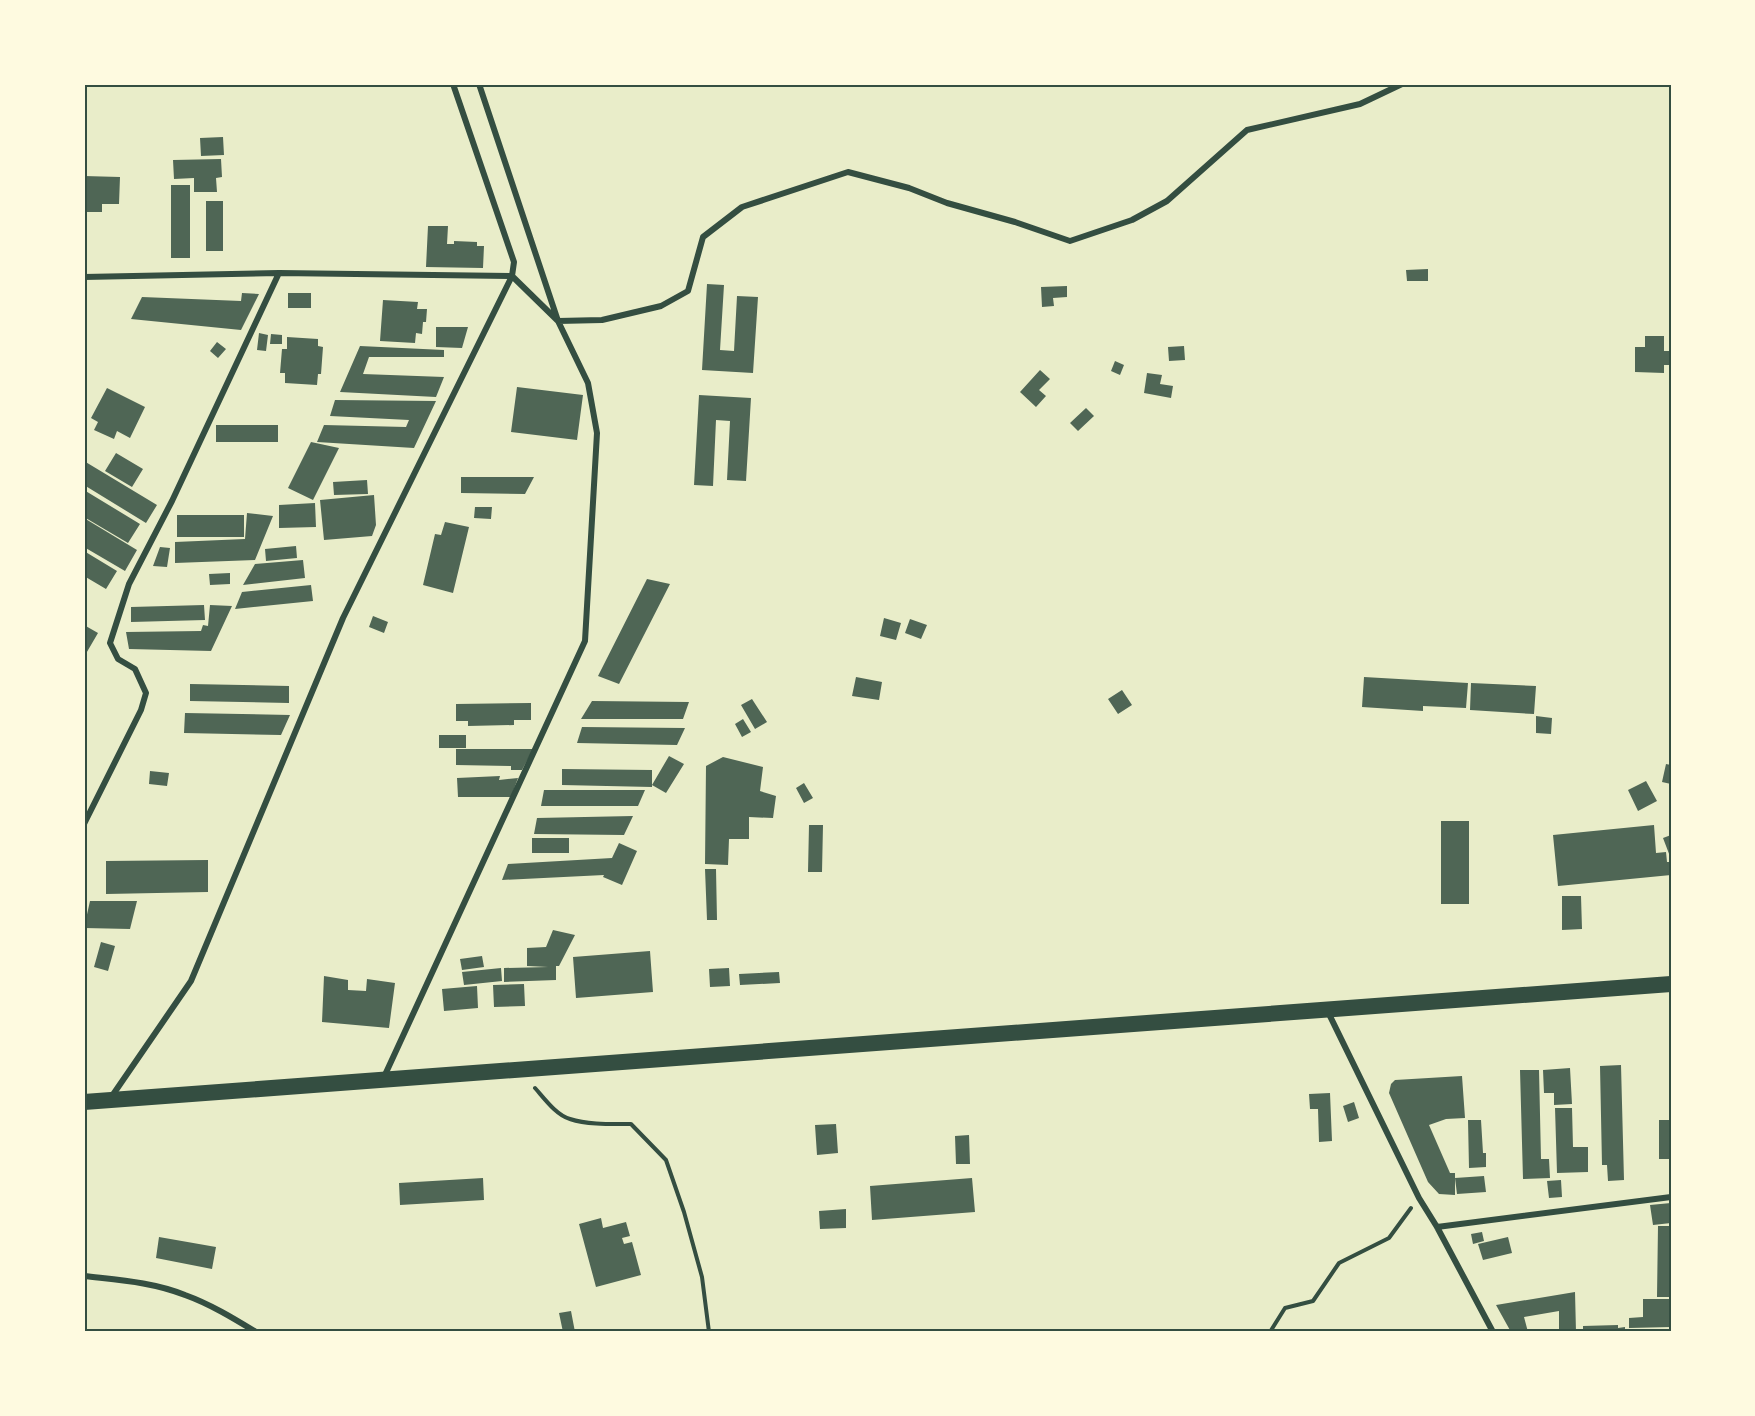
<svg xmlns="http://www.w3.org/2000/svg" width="1755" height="1416" font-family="'Nunito Sans',sans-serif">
<rect width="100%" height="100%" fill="#e9edc9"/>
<!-- building -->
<path fill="#4f6655" d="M 223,137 L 224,155 L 201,156 L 200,138 Z
M 221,159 L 222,177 L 216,178 L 217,192 L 194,192 L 194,178 L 174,179 L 173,160 Z
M 84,176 L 120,177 L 119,204 L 102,204 L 102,212 L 84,212 Z
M 171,185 L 190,185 L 190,258 L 171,258 Z
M 206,201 L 223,201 L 223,251 L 206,251 Z
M 428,226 L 448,226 L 447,244 L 454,244 L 454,241 L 477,242 L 477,246 L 484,246 L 483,268 L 426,267 Z
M 1428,269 L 1428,281 L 1407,281 L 1406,270 Z
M 707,284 L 724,285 L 720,350 L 734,351 L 737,296 L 758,297 L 753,373 L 702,370 Z
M 1067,286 L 1067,297 L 1053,298 L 1054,306 L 1042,307 L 1041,287 Z
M 242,293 L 259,294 L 241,330 L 131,319 L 142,297 L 241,301 Z
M 288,293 L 311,293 L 311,308 L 288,308 Z
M 383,300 L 418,302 L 417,309 L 427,309 L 426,322 L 423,322 L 422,334 L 416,333 L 415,343 L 380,341 Z
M 436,327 L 468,327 L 462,348 L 436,347 Z
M 259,333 L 268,335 L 266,351 L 257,350 Z
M 271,334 L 282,335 L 282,344 L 270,344 Z
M 1645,336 L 1664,336 L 1664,351 L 1671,351 L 1671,365 L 1664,365 L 1664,373 L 1635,372 L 1635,347 L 1645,347 Z
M 287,337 L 318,339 L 318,346 L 323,347 L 321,374 L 318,374 L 317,385 L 285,383 L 285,373 L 280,373 L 282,349 L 287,349 Z
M 217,342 L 226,349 L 218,358 L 210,351 Z
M 360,346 L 444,350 L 444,357 L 369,357 L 363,374 L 444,377 L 436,397 L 340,392 Z
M 1184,346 L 1185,360 L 1169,361 L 1168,347 Z
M 1115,361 L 1124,365 L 1120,375 L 1111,371 Z
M 1040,370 L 1050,379 L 1039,390 L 1046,396 L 1036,407 L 1020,392 Z
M 1147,373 L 1162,375 L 1160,384 L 1173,386 L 1171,398 L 1144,393 Z
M 517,387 L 583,395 L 577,440 L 511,432 Z
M 107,388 L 145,407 L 130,438 L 117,431 L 114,439 L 94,430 L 98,422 L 91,418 Z
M 699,395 L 751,398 L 746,481 L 727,480 L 730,421 L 716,420 L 713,486 L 694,485 Z
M 335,400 L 436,401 L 414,448 L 317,442 L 324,425 L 406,427 L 409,420 L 330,416 Z
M 1086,408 L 1094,416 L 1078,431 L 1070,423 Z
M 216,425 L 278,425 L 278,442 L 216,442 Z
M 311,442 L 339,448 L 313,500 L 288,488 Z
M 116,453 L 143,469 L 132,487 L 105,471 Z
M 84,461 L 157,505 L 146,523 L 84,485 Z
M 461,477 L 534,477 L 525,494 L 461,493 Z
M 367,480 L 368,494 L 334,495 L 333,482 Z
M 84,490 L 140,524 L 128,543 L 84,517 Z
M 374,495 L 376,525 L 372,536 L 324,540 L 320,500 Z
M 315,503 L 316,527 L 279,528 L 279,505 Z
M 475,507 L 492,507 L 491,519 L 474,518 Z
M 247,513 L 273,516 L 255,560 L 175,563 L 175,542 L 245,539 Z
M 177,515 L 244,515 L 244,537 L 177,537 Z
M 84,518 L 137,550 L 125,571 L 84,547 Z
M 445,522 L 469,527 L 453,593 L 423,585 L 435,534 L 441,535 Z
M 296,546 L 297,558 L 266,561 L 265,549 Z
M 160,547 L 170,548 L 167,567 L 153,566 Z
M 84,551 L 117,571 L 106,589 L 84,576 Z
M 303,560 L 305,578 L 243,585 L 255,564 Z
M 230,573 L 230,584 L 210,585 L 209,574 Z
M 647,579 L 670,584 L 619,684 L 598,676 Z
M 311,585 L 313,601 L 235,609 L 242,592 Z
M 204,605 L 205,620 L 131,622 L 131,607 Z
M 210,605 L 232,606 L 211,651 L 129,649 L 126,632 L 201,631 L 203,625 L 208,626 Z
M 373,616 L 388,622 L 384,633 L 369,627 Z
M 884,618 L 901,623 L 896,640 L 880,636 Z
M 910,619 L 927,625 L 921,639 L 905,633 Z
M 84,625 L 98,633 L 84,657 Z
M 856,677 L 882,682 L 879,700 L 852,696 Z
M 1364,677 L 1468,683 L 1466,708 L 1423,706 L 1423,711 L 1362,707 Z
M 1471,683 L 1536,686 L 1534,714 L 1470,710 Z
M 190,684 L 289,686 L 289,703 L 190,701 Z
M 1122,690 L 1132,705 L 1118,714 L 1108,699 Z
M 752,699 L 767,722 L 755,729 L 741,705 Z
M 592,701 L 689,702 L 683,719 L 581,719 Z
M 531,703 L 531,720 L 514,720 L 514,725 L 468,726 L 468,721 L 456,721 L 456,704 Z
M 185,713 L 290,715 L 281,735 L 184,733 Z
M 1536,716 L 1552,718 L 1551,734 L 1536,733 Z
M 743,719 L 751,732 L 742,737 L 735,724 Z
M 582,727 L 685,728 L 677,745 L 577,743 Z
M 439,735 L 466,735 L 466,748 L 439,748 Z
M 456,749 L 533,749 L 522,770 L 511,770 L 511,766 L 456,765 Z
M 669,756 L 684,764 L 666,793 L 652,785 Z
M 723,757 L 763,767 L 760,791 L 776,796 L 773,818 L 749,817 L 749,839 L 729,839 L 728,865 L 705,864 L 706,766 Z
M 1666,764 L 1671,765 L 1671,784 L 1662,782 Z
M 562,769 L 652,770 L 652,787 L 562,785 Z
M 150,771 L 169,773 L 167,786 L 149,784 Z
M 500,776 L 499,780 L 518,778 L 511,797 L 458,797 L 457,778 Z
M 1646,781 L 1657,801 L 1638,811 L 1628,790 Z
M 804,783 L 813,798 L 804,803 L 796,788 Z
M 544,790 L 645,790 L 638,806 L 541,806 Z
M 633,816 L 624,835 L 534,834 L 537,818 Z
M 1441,821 L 1469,821 L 1469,904 L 1441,904 Z
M 809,825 L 823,825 L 822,872 L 808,872 Z
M 1654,825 L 1656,853 L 1666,852 L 1667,862 L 1671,862 L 1671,875 L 1558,886 L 1553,835 Z
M 1671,835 L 1671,859 L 1663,838 Z
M 532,838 L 569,838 L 569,853 L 532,853 Z
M 619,843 L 637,851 L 622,885 L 603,877 L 604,875 L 502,880 L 508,864 L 612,858 Z
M 208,860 L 208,892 L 106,894 L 106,861 Z
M 705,869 L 716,869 L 717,920 L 707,920 Z
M 1562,896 L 1581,896 L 1582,929 L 1562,930 Z
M 90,901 L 137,901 L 130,929 L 84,928 Z
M 553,930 L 575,935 L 559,966 L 556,966 L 556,980 L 504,982 L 504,968 L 548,967 L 527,966 L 527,948 L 546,947 Z
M 101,942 L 115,946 L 108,971 L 94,967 Z
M 650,951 L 653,992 L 576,998 L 573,957 Z
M 482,956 L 484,967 L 462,970 L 460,959 Z
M 501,968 L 502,981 L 464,985 L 462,972 Z
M 729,968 L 730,986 L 710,987 L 709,969 Z
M 779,972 L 780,983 L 740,985 L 739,974 Z
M 324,976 L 348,980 L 348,990 L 366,991 L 367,979 L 395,983 L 389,1028 L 322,1022 Z
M 524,984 L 525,1006 L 494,1007 L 493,985 Z
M 477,986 L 478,1008 L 444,1011 L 442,989 Z
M 1621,1065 L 1624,1180 L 1608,1181 L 1607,1165 L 1602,1165 L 1600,1066 Z
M 1570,1068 L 1572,1104 L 1554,1105 L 1554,1093 L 1544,1093 L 1543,1070 Z
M 1520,1070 L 1539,1070 L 1541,1159 L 1549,1159 L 1550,1178 L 1523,1179 Z
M 1462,1076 L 1465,1118 L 1446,1119 L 1429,1125 L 1450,1173 L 1455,1173 L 1455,1195 L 1439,1194 L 1428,1182 L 1389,1093 L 1391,1084 L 1395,1080 Z
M 1330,1093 L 1332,1141 L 1319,1142 L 1318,1109 L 1310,1109 L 1309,1094 Z
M 1354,1102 L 1359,1118 L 1348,1122 L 1343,1106 Z
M 1555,1108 L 1572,1108 L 1573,1147 L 1588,1147 L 1588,1172 L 1557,1173 Z
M 1468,1120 L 1481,1120 L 1483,1153 L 1486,1153 L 1486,1167 L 1469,1168 Z
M 1659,1120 L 1671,1120 L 1671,1159 L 1659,1159 Z
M 836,1124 L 838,1153 L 817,1155 L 815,1125 Z
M 969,1135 L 970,1164 L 956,1164 L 955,1136 Z
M 1484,1176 L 1486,1192 L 1457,1194 L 1455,1178 Z
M 483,1178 L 484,1200 L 400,1205 L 399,1183 Z
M 972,1178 L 975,1212 L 872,1220 L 870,1186 Z
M 1561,1180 L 1562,1197 L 1549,1198 L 1547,1181 Z
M 1671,1203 L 1671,1223 L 1653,1225 L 1650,1205 Z
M 846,1209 L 846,1228 L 820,1229 L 819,1211 Z
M 601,1218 L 603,1228 L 626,1222 L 630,1236 L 622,1238 L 624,1244 L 632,1242 L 641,1275 L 596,1287 L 579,1224 Z
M 1658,1226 L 1671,1226 L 1671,1297 L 1657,1297 Z
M 1482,1232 L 1484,1241 L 1473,1244 L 1471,1234 Z
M 159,1237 L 216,1247 L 212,1269 L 156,1258 Z
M 1508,1237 L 1512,1253 L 1483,1260 L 1478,1244 Z
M 1575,1292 L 1576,1332 L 1559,1332 L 1559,1311 L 1524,1317 L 1528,1332 L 1511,1332 L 1496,1305 Z
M 1643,1299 L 1671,1299 L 1671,1327 L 1629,1328 L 1629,1318 L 1643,1317 Z
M 571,1311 L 575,1332 L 563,1332 L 559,1313 Z
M 1618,1325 L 1618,1328 L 1625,1327 L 1625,1332 L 1583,1332 L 1583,1326 Z"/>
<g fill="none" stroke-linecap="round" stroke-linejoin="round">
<!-- path -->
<path stroke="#344e41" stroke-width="4" d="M 535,1088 C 544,1098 556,1115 570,1119 C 588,1125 612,1124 631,1124 L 666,1160 L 684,1212 L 702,1277 L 709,1332
M 1270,1332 L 1285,1308 L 1313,1301 L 1339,1263 L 1389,1238 L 1411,1208"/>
<!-- minor -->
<path stroke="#344e41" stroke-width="6" d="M 479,84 L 558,321 L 602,320 L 661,306 L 688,291 L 703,237 L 742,207 L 848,172 L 909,188 L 947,203 L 1015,222 L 1070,241 L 1132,220 L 1167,201 L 1247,130 L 1360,104 L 1402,84
M 84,277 L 279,273 L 512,276 L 558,321 L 588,383 L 597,433 L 585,641 L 384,1077
M 84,824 L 141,710 L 146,693 L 135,669 L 118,659 L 110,643 L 129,584 L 172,501 L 279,273
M 1328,1012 L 1419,1198 L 1437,1227 L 1493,1332
M 112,1096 L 191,981 L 343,618 L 512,276 L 514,262 L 453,84
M 1437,1227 L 1671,1197
M 84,1276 C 118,1280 153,1282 185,1295 C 210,1304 233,1318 256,1332"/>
<!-- trunk -->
<path stroke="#344e41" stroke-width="16" d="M 84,1102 L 1671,984"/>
</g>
<!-- border -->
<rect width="1755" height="1416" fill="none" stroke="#fefae0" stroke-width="171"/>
<rect x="86" y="86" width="1584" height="1244" fill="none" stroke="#344e41" stroke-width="2"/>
</svg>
